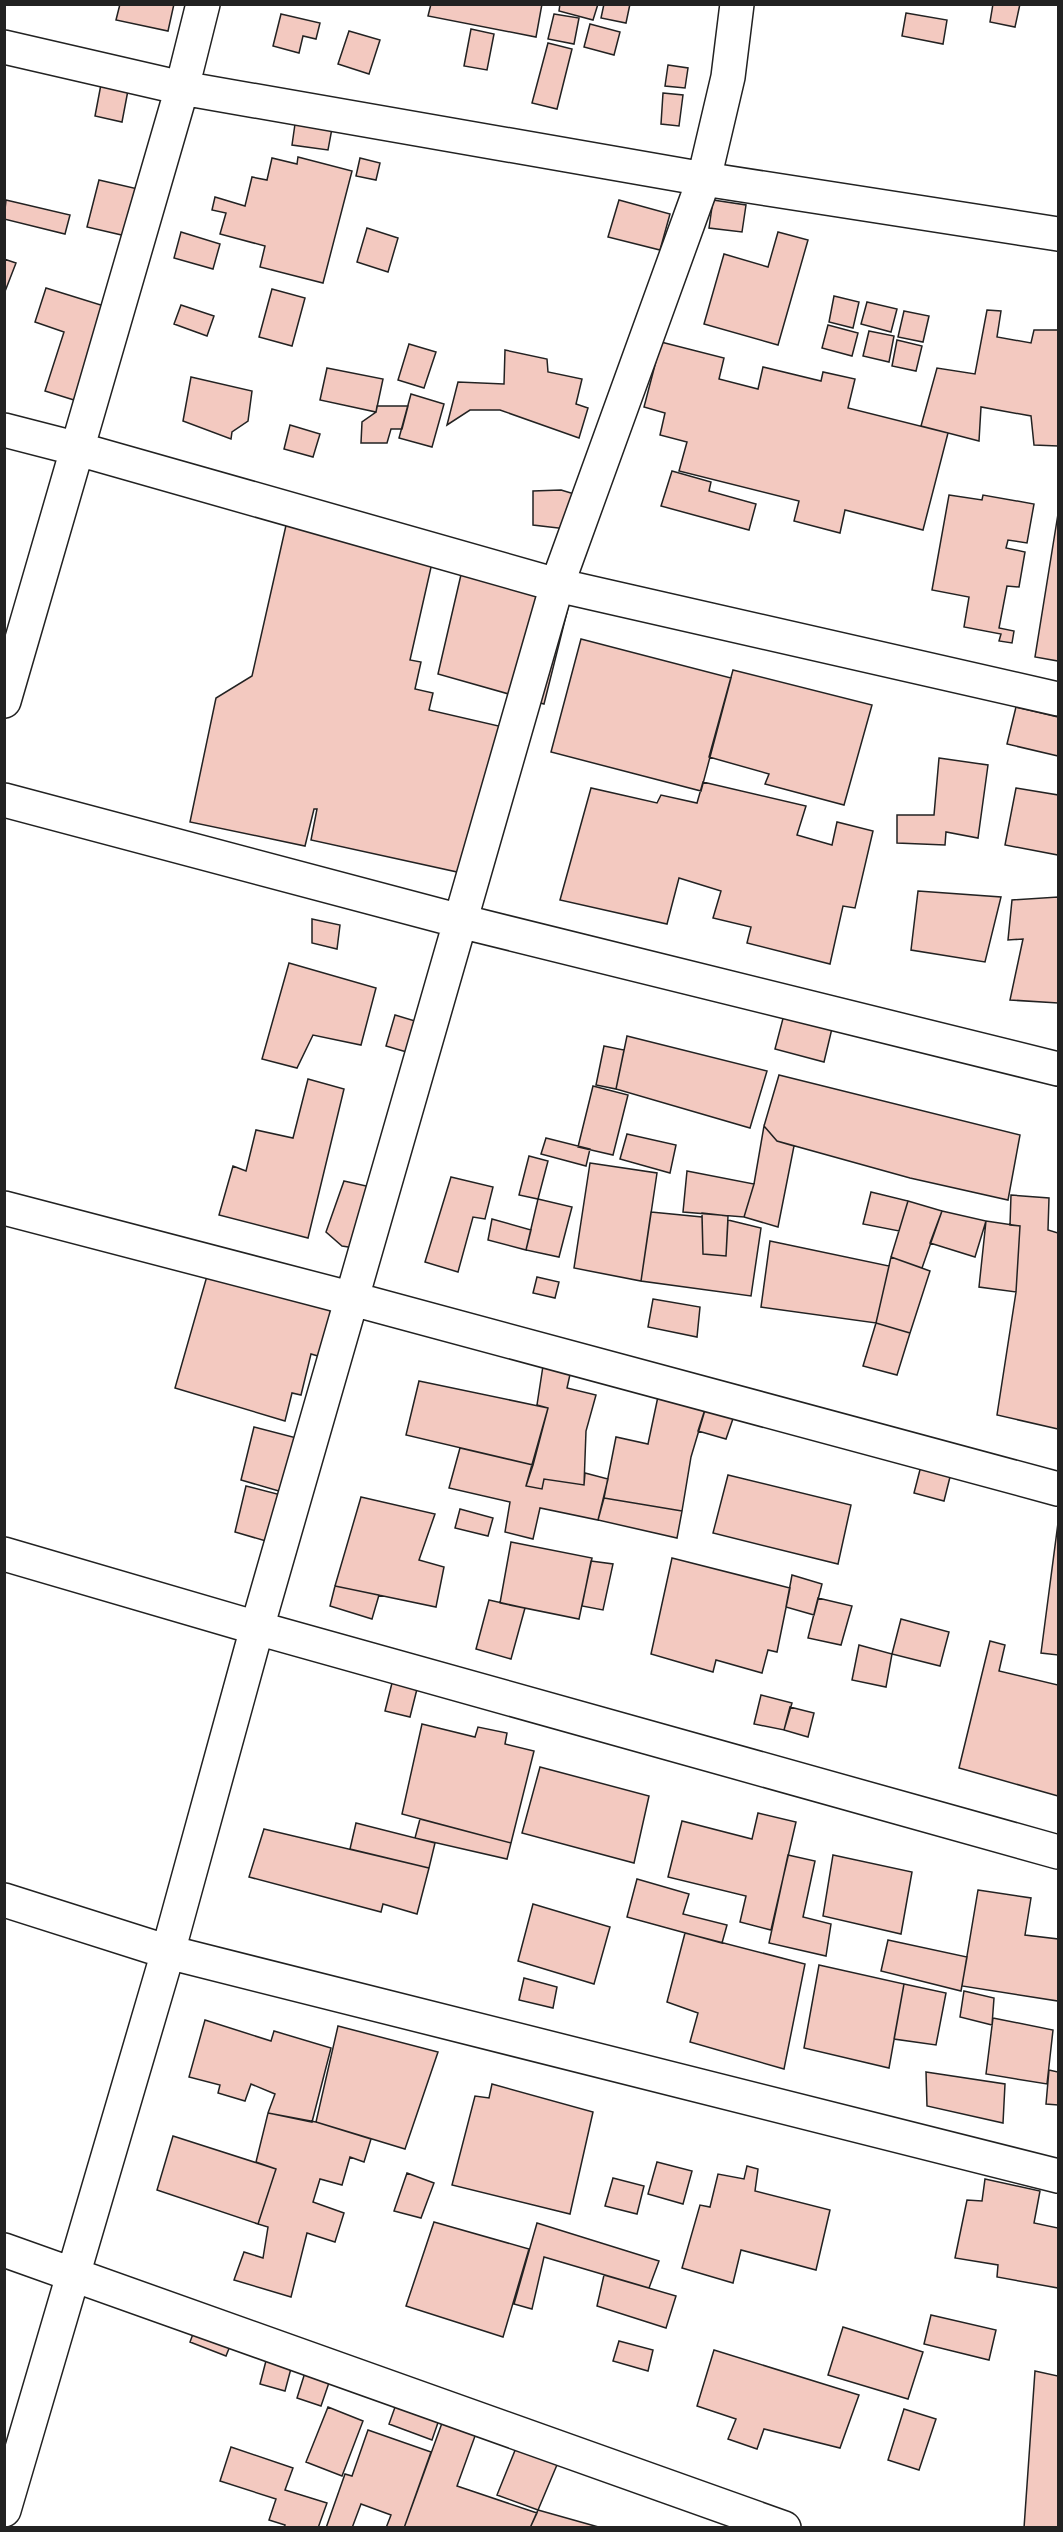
<svg xmlns="http://www.w3.org/2000/svg" width="1063" height="2532" font-family="Ubuntu,sans-serif">
<rect width="100%" height="100%" fill="#fff"/>
<!-- building -->
<path fill="#f3c9c0" stroke="#222" stroke-width="1.5" d="M 120,4 L 174,4 L 168,31 L 116,20 Z
M 431,4 L 542,4 L 536,37 L 428,16 Z
M 560,4 L 598,4 L 593,20 L 559,11 Z
M 604,4 L 630,4 L 626,23 L 601,18 Z
M 993,4 L 1020,4 L 1015,27 L 990,22 Z
M 906,13 L 947,20 L 943,44 L 902,36 Z
M 281,14 L 320,23 L 316,39 L 303,36 L 299,53 L 273,46 Z
M 554,14 L 579,18 L 574,44 L 548,39 Z
M 590,24 L 620,32 L 614,55 L 584,47 Z
M 471,29 L 494,34 L 487,70 L 464,66 Z
M 349,31 L 380,40 L 369,74 L 338,64 Z
M 548,43 L 572,49 L 557,109 L 532,103 Z
M 668,65 L 688,68 L 685,88 L 665,86 Z
M 102,79 L 129,85 L 122,122 L 95,116 Z
M 663,93 L 683,95 L 679,126 L 661,124 Z
M 296,117 L 333,123 L 328,150 L 292,145 Z
M 298,157 L 352,171 L 323,283 L 260,267 L 265,246 L 220,234 L 226,213 L 212,210 L 215,197 L 245,206 L 252,177 L 267,180 L 272,158 L 297,164 Z
M 360,158 L 380,163 L 376,180 L 356,176 Z
M 99,180 L 138,189 L 126,236 L 87,227 Z
M 6,200 L 70,215 L 65,234 L 4,219 Z
M 619,200 L 670,214 L 660,250 L 608,237 Z
M 713,200 L 746,205 L 742,232 L 709,228 Z
M 367,228 L 398,238 L 388,272 L 357,262 Z
M 181,232 L 220,244 L 213,269 L 174,258 Z
M 778,232 L 808,240 L 778,345 L 704,324 L 724,254 L 768,267 Z
M 4,259 L 16,263 L 4,294 Z
M 46,288 L 104,306 L 74,400 L 45,391 L 64,332 L 35,322 Z
M 272,289 L 305,298 L 292,346 L 259,337 Z
M 834,296 L 859,302 L 853,328 L 829,322 Z
M 867,302 L 897,309 L 891,332 L 861,324 Z
M 181,305 L 214,316 L 207,336 L 174,324 Z
M 987,310 L 1001,311 L 997,337 L 1031,343 L 1034,330 L 1058,330 L 1058,446 L 1034,445 L 1031,416 L 981,407 L 979,441 L 921,426 L 937,368 L 975,374 Z
M 904,311 L 929,316 L 923,342 L 898,337 Z
M 828,325 L 858,333 L 852,356 L 822,348 Z
M 869,331 L 894,336 L 889,362 L 863,356 Z
M 897,340 L 922,346 L 916,371 L 892,366 Z
M 661,342 L 724,358 L 719,379 L 758,389 L 763,367 L 821,381 L 823,372 L 855,379 L 848,408 L 948,433 L 923,530 L 845,510 L 840,533 L 794,521 L 799,501 L 679,471 L 687,442 L 660,435 L 665,413 L 644,407 Z
M 409,344 L 436,352 L 424,388 L 398,380 Z
M 505,350 L 547,359 L 548,372 L 582,379 L 576,404 L 588,408 L 579,438 L 500,410 L 470,410 L 447,425 L 458,382 L 504,384 Z
M 327,368 L 383,379 L 376,412 L 320,400 Z
M 191,377 L 252,391 L 248,421 L 232,432 L 231,439 L 183,421 Z
M 411,394 L 444,404 L 432,447 L 399,438 Z
M 377,406 L 408,406 L 402,429 L 391,429 L 387,443 L 361,443 L 362,422 L 376,412 Z
M 290,425 L 320,434 L 313,457 L 284,449 Z
M 672,471 L 711,482 L 709,491 L 756,504 L 749,530 L 661,506 Z
M 561,490 L 581,496 L 575,530 L 533,525 L 533,491 Z
M 949,495 L 982,500 L 983,495 L 1034,504 L 1027,543 L 1008,540 L 1006,548 L 1025,552 L 1019,587 L 1007,586 L 999,628 L 1014,631 L 1012,643 L 999,641 L 1001,634 L 964,627 L 969,597 L 932,590 Z
M 1058,514 L 1058,661 L 1035,657 Z
M 287,521 L 434,554 L 410,660 L 421,662 L 415,689 L 433,693 L 429,710 L 503,727 L 471,875 L 311,840 L 317,809 L 314,809 L 305,846 L 190,822 L 216,698 L 252,676 Z
M 463,566 L 572,592 L 544,704 L 438,674 Z
M 581,639 L 731,678 L 701,791 L 551,752 Z
M 733,670 L 872,705 L 844,805 L 765,784 L 769,774 L 709,757 Z
M 1016,707 L 1058,717 L 1058,756 L 1007,744 Z
M 939,758 L 988,765 L 978,838 L 946,832 L 945,845 L 897,843 L 897,815 L 934,815 Z
M 703,782 L 806,806 L 797,835 L 832,845 L 837,822 L 873,831 L 855,908 L 843,906 L 830,964 L 747,943 L 751,927 L 713,918 L 721,891 L 679,878 L 667,924 L 560,900 L 591,788 L 657,803 L 661,795 L 697,803 Z
M 1016,788 L 1058,795 L 1058,855 L 1005,845 Z
M 918,891 L 1001,897 L 985,962 L 911,950 Z
M 1058,897 L 1058,1003 L 1010,1000 L 1023,939 L 1008,940 L 1012,900 Z
M 312,919 L 340,925 L 337,949 L 312,943 Z
M 289,963 L 376,988 L 361,1045 L 313,1035 L 297,1068 L 262,1059 Z
M 786,1007 L 834,1020 L 824,1062 L 775,1049 Z
M 395,1015 L 425,1024 L 417,1055 L 386,1046 Z
M 627,1036 L 767,1071 L 750,1128 L 616,1089 Z
M 604,1046 L 624,1050 L 616,1089 L 596,1085 Z
M 779,1075 L 1020,1135 L 1008,1200 L 910,1178 L 777,1141 L 764,1126 Z
M 308,1079 L 344,1089 L 308,1238 L 219,1215 L 233,1166 L 246,1171 L 256,1130 L 293,1138 Z
M 593,1086 L 628,1095 L 613,1155 L 578,1147 Z
M 764,1126 L 777,1141 L 794,1146 L 778,1227 L 744,1217 L 754,1184 Z
M 627,1134 L 676,1145 L 670,1173 L 620,1159 Z
M 546,1138 L 590,1149 L 586,1166 L 541,1154 Z
M 529,1156 L 548,1161 L 538,1199 L 519,1195 Z
M 590,1163 L 657,1173 L 641,1281 L 574,1268 Z
M 687,1171 L 754,1184 L 744,1217 L 683,1212 Z
M 451,1177 L 493,1187 L 485,1219 L 473,1217 L 458,1272 L 425,1262 Z
M 344,1181 L 384,1190 L 367,1250 L 342,1246 L 326,1232 Z
M 871,1192 L 908,1201 L 899,1231 L 863,1224 Z
M 1011,1195 L 1049,1198 L 1048,1230 L 1058,1233 L 1058,1429 L 997,1415 L 1016,1292 L 1020,1226 L 1010,1225 Z
M 538,1199 L 572,1207 L 559,1257 L 526,1250 Z
M 908,1201 L 942,1211 L 922,1268 L 891,1257 Z
M 942,1211 L 986,1221 L 975,1257 L 930,1243 Z
M 651,1212 L 702,1217 L 703,1254 L 726,1256 L 728,1220 L 761,1228 L 751,1296 L 641,1281 Z
M 702,1213 L 728,1216 L 726,1256 L 703,1254 Z
M 492,1219 L 531,1230 L 526,1250 L 488,1240 Z
M 986,1221 L 1020,1226 L 1016,1292 L 979,1287 Z
M 770,1241 L 889,1266 L 876,1323 L 761,1307 Z
M 891,1257 L 930,1271 L 910,1333 L 876,1323 Z
M 211,1262 L 358,1305 L 342,1363 L 311,1354 L 301,1395 L 292,1393 L 285,1421 L 175,1388 Z
M 537,1277 L 559,1282 L 555,1298 L 533,1293 Z
M 653,1299 L 700,1307 L 697,1337 L 648,1327 Z
M 876,1323 L 910,1333 L 897,1375 L 863,1366 Z
M 545,1353 L 573,1361 L 567,1388 L 596,1395 L 586,1431 L 584,1485 L 544,1479 L 542,1489 L 526,1486 L 548,1408 L 537,1405 Z
M 419,1381 L 548,1408 L 533,1465 L 406,1435 Z
M 660,1387 L 708,1400 L 691,1457 L 682,1511 L 604,1498 L 616,1437 L 648,1444 Z
M 708,1400 L 737,1407 L 726,1439 L 698,1431 Z
M 254,1427 L 312,1442 L 296,1496 L 241,1480 Z
M 460,1448 L 533,1465 L 526,1486 L 542,1489 L 544,1479 L 584,1485 L 585,1473 L 608,1479 L 598,1520 L 540,1508 L 533,1539 L 505,1532 L 510,1502 L 449,1488 Z
M 922,1462 L 952,1469 L 944,1501 L 914,1493 Z
M 728,1475 L 851,1505 L 838,1564 L 713,1533 Z
M 246,1486 L 304,1501 L 290,1548 L 235,1532 Z
M 361,1497 L 435,1514 L 419,1560 L 444,1567 L 436,1607 L 335,1586 Z
M 604,1498 L 682,1511 L 677,1538 L 598,1520 Z
M 460,1509 L 493,1518 L 488,1536 L 455,1528 Z
M 1058,1523 L 1058,1655 L 1041,1653 Z
M 511,1542 L 592,1558 L 579,1619 L 500,1603 Z
M 672,1558 L 790,1588 L 777,1652 L 768,1650 L 762,1673 L 716,1660 L 713,1672 L 651,1654 Z
M 591,1561 L 613,1564 L 603,1610 L 582,1606 Z
M 792,1575 L 822,1584 L 814,1615 L 786,1607 Z
M 335,1586 L 379,1595 L 372,1619 L 330,1606 Z
M 818,1598 L 852,1606 L 841,1645 L 808,1638 Z
M 489,1600 L 525,1608 L 511,1659 L 476,1649 Z
M 901,1619 L 949,1632 L 940,1666 L 892,1654 Z
M 990,1641 L 1005,1645 L 999,1671 L 1058,1685 L 1058,1796 L 959,1768 Z
M 859,1645 L 892,1654 L 886,1687 L 852,1680 Z
M 392,1683 L 417,1689 L 410,1717 L 385,1711 Z
M 761,1695 L 792,1703 L 784,1730 L 754,1724 Z
M 790,1707 L 814,1713 L 808,1737 L 784,1730 Z
M 422,1724 L 475,1737 L 478,1727 L 507,1733 L 505,1744 L 534,1751 L 511,1843 L 402,1814 Z
M 540,1767 L 649,1796 L 634,1863 L 522,1833 Z
M 758,1813 L 796,1822 L 771,1930 L 740,1922 L 746,1896 L 668,1877 L 682,1821 L 752,1839 Z
M 420,1819 L 511,1843 L 507,1859 L 415,1838 Z
M 356,1823 L 435,1843 L 429,1868 L 350,1849 Z
M 264,1829 L 429,1868 L 417,1914 L 383,1904 L 381,1912 L 249,1877 Z
M 788,1855 L 815,1861 L 803,1917 L 831,1924 L 826,1956 L 769,1943 Z
M 833,1855 L 912,1872 L 901,1934 L 823,1916 Z
M 637,1879 L 689,1894 L 683,1914 L 727,1925 L 722,1943 L 627,1917 Z
M 978,1890 L 1031,1898 L 1025,1935 L 1058,1939 L 1058,2001 L 962,1986 Z
M 533,1904 L 610,1927 L 594,1984 L 518,1961 Z
M 685,1933 L 805,1964 L 784,2069 L 690,2042 L 698,2013 L 667,2002 Z
M 888,1940 L 967,1957 L 961,1991 L 881,1971 Z
M 819,1965 L 904,1984 L 889,2068 L 804,2048 Z
M 524,1978 L 557,1987 L 553,2008 L 519,2000 Z
M 904,1984 L 946,1993 L 936,2045 L 894,2039 Z
M 964,1991 L 994,1998 L 992,2025 L 960,2017 Z
M 993,2018 L 1053,2030 L 1047,2084 L 986,2074 Z
M 205,2020 L 271,2041 L 274,2031 L 331,2048 L 312,2122 L 268,2113 L 275,2094 L 251,2084 L 245,2101 L 218,2093 L 220,2085 L 189,2077 Z
M 338,2026 L 438,2052 L 405,2149 L 316,2122 Z
M 1049,2070 L 1058,2072 L 1058,2105 L 1046,2104 Z
M 926,2072 L 1005,2084 L 1003,2123 L 927,2106 Z
M 492,2084 L 593,2112 L 570,2214 L 452,2185 L 475,2096 L 489,2098 Z
M 268,2113 L 316,2122 L 371,2139 L 364,2162 L 350,2157 L 342,2185 L 320,2179 L 313,2202 L 344,2213 L 335,2242 L 307,2233 L 291,2297 L 234,2280 L 244,2252 L 263,2258 L 268,2227 L 258,2224 L 276,2169 L 256,2162 Z
M 173,2136 L 276,2169 L 258,2224 L 157,2190 Z
M 657,2162 L 692,2171 L 683,2204 L 648,2194 Z
M 747,2166 L 758,2169 L 755,2191 L 830,2210 L 816,2270 L 741,2250 L 733,2283 L 682,2268 L 700,2205 L 710,2207 L 718,2174 L 744,2179 Z
M 407,2173 L 434,2183 L 421,2218 L 394,2211 Z
M 613,2178 L 644,2186 L 637,2214 L 605,2206 Z
M 985,2179 L 1040,2191 L 1034,2223 L 1058,2228 L 1058,2288 L 997,2277 L 998,2265 L 955,2258 L 967,2200 L 982,2201 Z
M 434,2222 L 529,2249 L 503,2337 L 406,2306 Z
M 537,2223 L 659,2261 L 649,2288 L 544,2257 L 532,2309 L 514,2304 Z
M 604,2275 L 676,2296 L 666,2328 L 597,2306 Z
M 931,2315 L 996,2330 L 989,2360 L 924,2344 Z
M 197,2323 L 234,2336 L 226,2356 L 190,2342 Z
M 843,2327 L 923,2352 L 908,2399 L 828,2375 Z
M 619,2341 L 653,2350 L 648,2371 L 613,2361 Z
M 714,2350 L 859,2395 L 840,2448 L 764,2429 L 757,2449 L 728,2439 L 736,2419 L 697,2406 Z
M 268,2353 L 293,2361 L 285,2391 L 260,2384 Z
M 308,2363 L 333,2371 L 321,2406 L 297,2398 Z
M 1035,2371 L 1058,2376 L 1058,2528 L 1024,2528 Z
M 399,2396 L 442,2411 L 432,2440 L 389,2424 Z
M 328,2407 L 363,2421 L 342,2476 L 306,2462 Z
M 904,2409 L 936,2419 L 919,2470 L 888,2460 Z
M 446,2412 L 479,2425 L 457,2486 L 537,2513 L 530,2528 L 404,2528 Z
M 368,2430 L 431,2452 L 404,2528 L 386,2528 L 391,2515 L 361,2504 L 352,2528 L 326,2528 L 345,2474 L 352,2476 Z
M 520,2438 L 562,2453 L 538,2510 L 497,2495 Z
M 231,2447 L 293,2468 L 285,2490 L 327,2503 L 318,2528 L 284,2528 L 285,2525 L 269,2520 L 276,2499 L 220,2481 Z
M 538,2510 L 602,2528 L 530,2528 Z"/>
<g fill="none" stroke-linecap="round" stroke-linejoin="round">
<defs>
<path id="street" d="M 4,47 L 182,88 L 704,179 L 1058,234
M 4,430 L 78,449 L 557,585 L 1058,699
M 4,701 L 182,88 L 203,4
M 4,800 L 460,921 L 1058,1069
M 4,1208 L 353,1299 L 1058,1489
M 4,1554 L 257,1628 L 1058,1852
M 4,1900 L 168,1952 L 1058,2176
M 4,2250 L 784,2528
M 4,2510 L 168,1952 L 257,1628 L 557,585 L 704,179 L 728,77 L 737,4"/>
</defs>
<!-- street casing -->
<use href="#street" stroke="#222" stroke-width="36"/>
<!-- street -->
<use href="#street" stroke="#fff" stroke-width="33"/>
</g>
<!-- border -->
<rect width="1063" height="2532" fill="none" stroke="#222222" stroke-width="12"/>
</svg>
